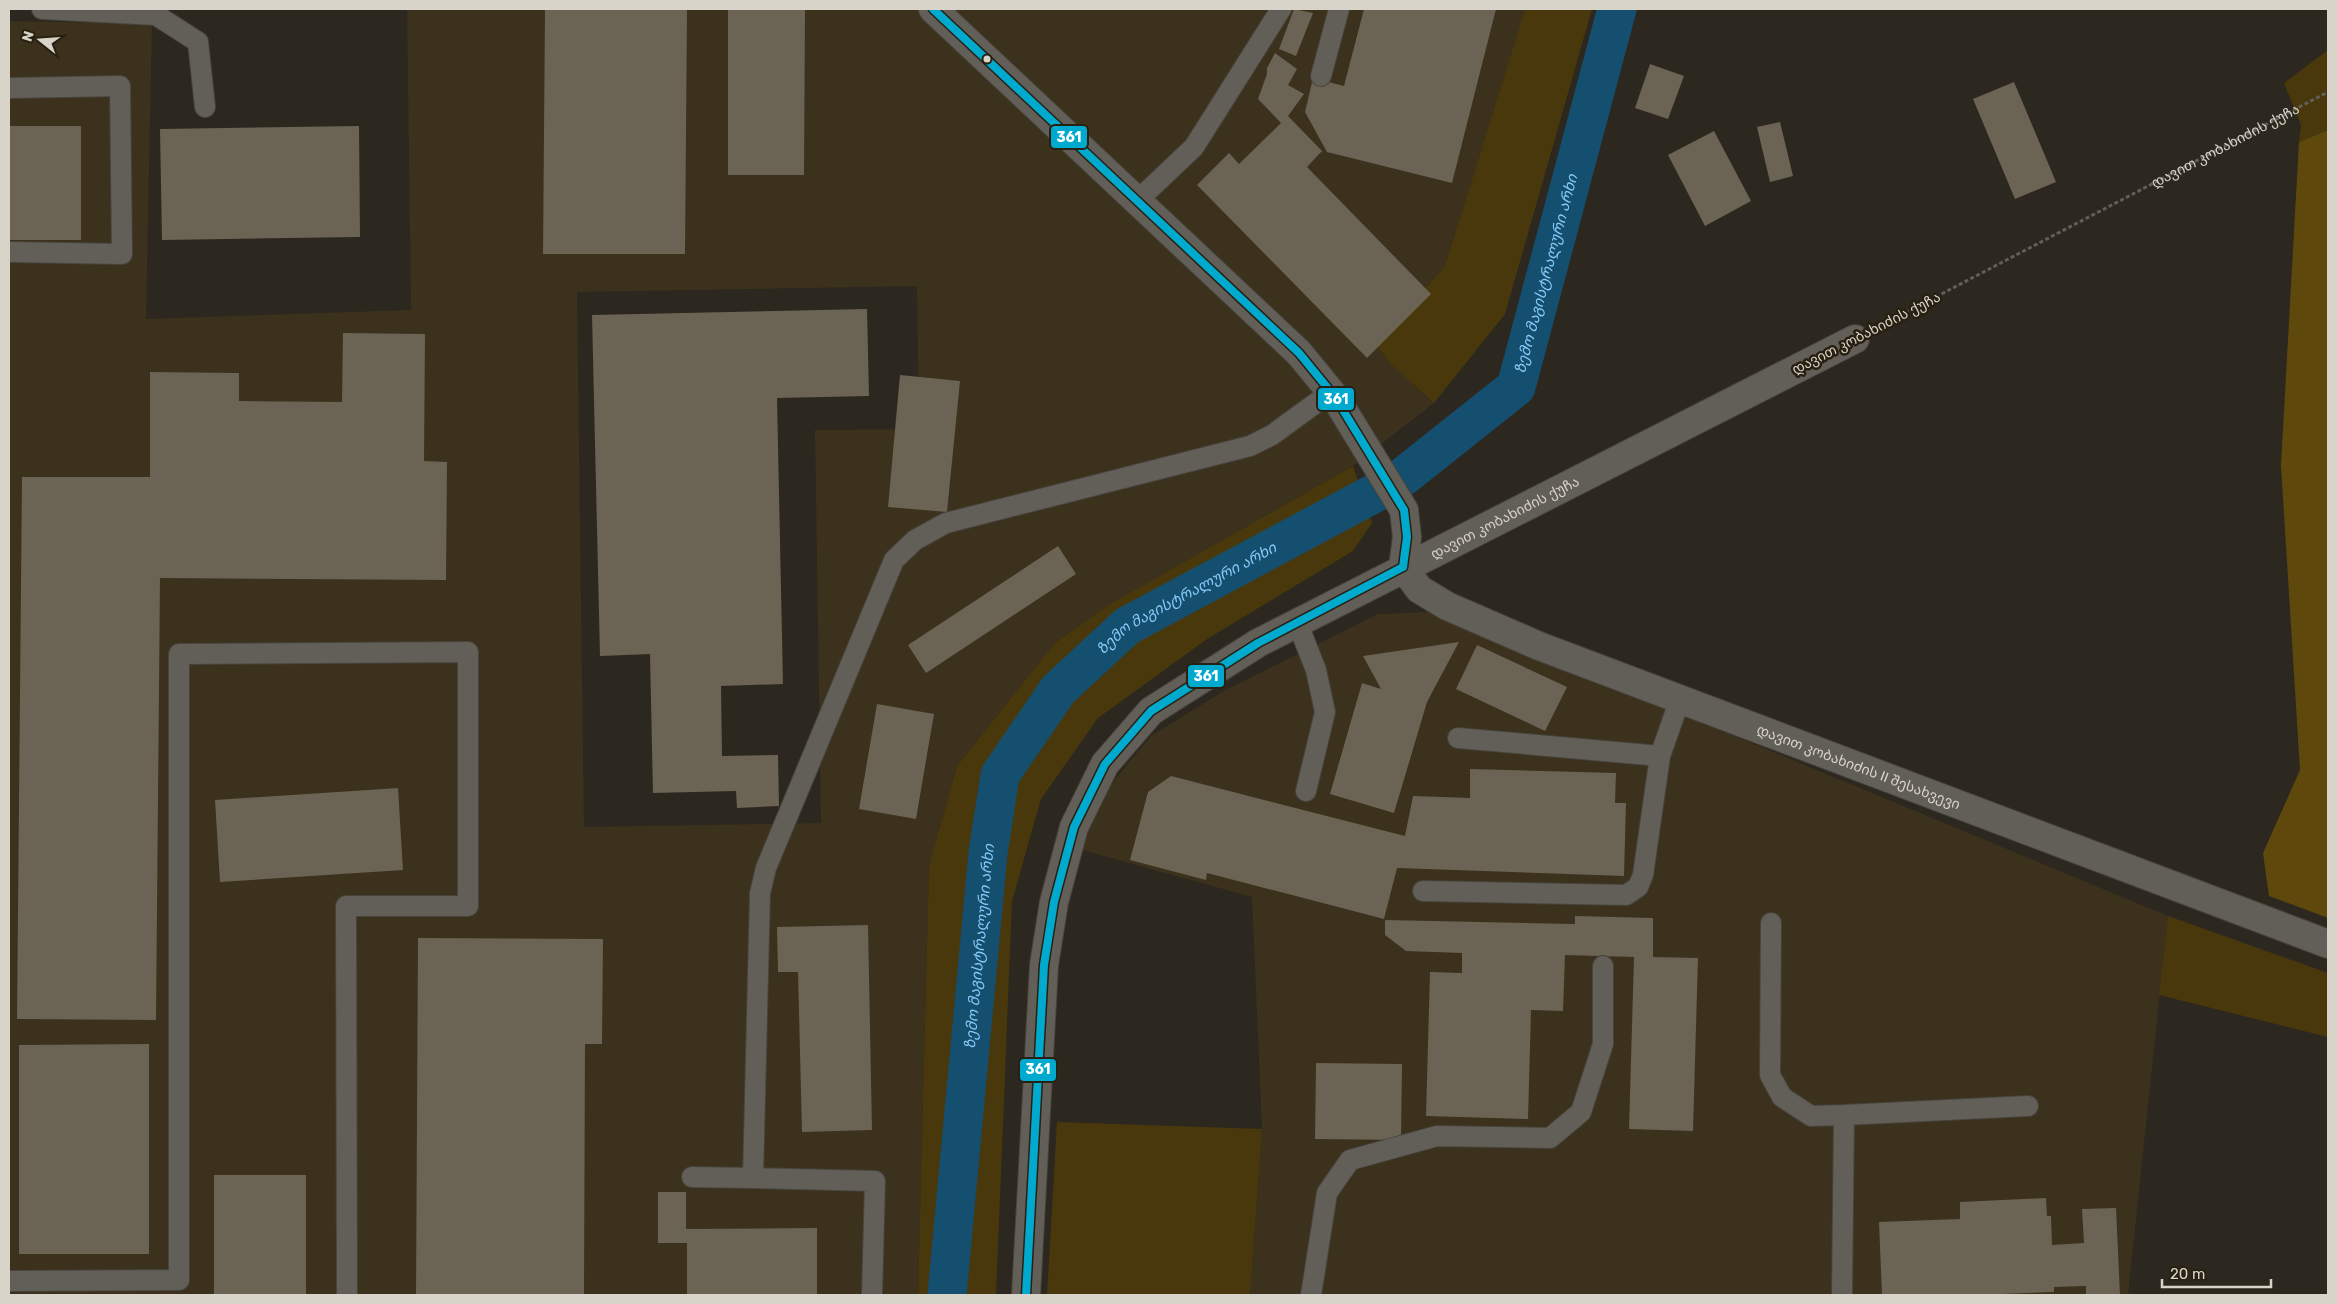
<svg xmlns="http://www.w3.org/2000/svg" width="2337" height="1304" font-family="Rubik,'Noto Sans Georgian',sans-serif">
<rect width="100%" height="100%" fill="#2c281f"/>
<!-- built -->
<path fill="#3b311c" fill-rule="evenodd" d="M 407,9 L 1525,9 L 1445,266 L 1376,345 L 1392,365 L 1434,403 L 1353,466 L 1110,604 L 1054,644 L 957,766 L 929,865 L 918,1295 L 9,1295 L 9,21 L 152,24 L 146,319 L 411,310 ZM 917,286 L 919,429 L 815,430 L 821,823 L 584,827 L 577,292 Z
M 1430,612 L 1456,620 L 2168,916 L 2128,1295 L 1250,1295 L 1262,1129 L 1252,897 L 1079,849 L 1103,794 L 1151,736 L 1227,689 L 1378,614 Z"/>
<!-- green -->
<path fill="#4a380d" d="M 1525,9 L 1592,9 L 1505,314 L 1434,403 L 1392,365 L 1376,345 L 1445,266 Z
M 2328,50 L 2328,130 L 2299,142 L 2301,125 L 2284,83 Z
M 1353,466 L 1372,523 L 1353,551 L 1207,639 L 1098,718 L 1041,799 L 1012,901 L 996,1295 L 918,1295 L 929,865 L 957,766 L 1054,644 L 1110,604 Z
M 2168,916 L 2328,973 L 2328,1037 L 2159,995 Z
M 1057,1122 L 1262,1129 L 1250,1295 L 1047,1295 Z"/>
<!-- forest -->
<path fill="#5f480b" d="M 2328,130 L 2328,918 L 2269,896 L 2263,853 L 2300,770 L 2281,465 L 2299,142 Z"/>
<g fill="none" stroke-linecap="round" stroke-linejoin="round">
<!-- canal -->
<path stroke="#144f6f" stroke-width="39" id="s1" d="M 947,1295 L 988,853 L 1000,775 L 1058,690 L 1127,626 L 1399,480 L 1516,387 L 1617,9"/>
</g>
<!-- building -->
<path fill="#6b6354" d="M 545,9 L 687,9 L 685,254 L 543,254 Z
M 728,9 L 805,9 L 804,175 L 728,175 Z
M 1294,9 L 1313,13 L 1296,56 L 1279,49 Z
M 1364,9 L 1496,9 L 1452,183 L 1327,152 L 1305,112 L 1313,78 L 1344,86 Z
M 1275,53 L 1297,69 L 1288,85 L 1304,94 L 1288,116 L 1322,151 L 1307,167 L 1431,294 L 1367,358 L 1197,185 L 1229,153 L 1239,164 L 1281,123 L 1258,99 L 1267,74 L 1267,68 Z
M 1650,64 L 1684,76 L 1668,119 L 1635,108 Z
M 2014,82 L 2056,182 L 2015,199 L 1973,99 Z
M 1780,122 L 1793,176 L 1770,182 L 1757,127 Z
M 9,126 L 81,126 L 81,240 L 9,240 Z
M 359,126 L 360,237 L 162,240 L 160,129 Z
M 1714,131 L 1751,201 L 1705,226 L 1668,155 Z
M 867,309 L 869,396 L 777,398 L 783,684 L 721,686 L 722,756 L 778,755 L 779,806 L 737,808 L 736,791 L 653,793 L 650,654 L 600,656 L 592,315 Z
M 343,333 L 425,334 L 424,461 L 447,462 L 446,580 L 160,578 L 156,1020 L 17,1019 L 22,477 L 150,477 L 150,372 L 239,373 L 239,401 L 342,402 Z
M 900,375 L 960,381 L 947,512 L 888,507 Z
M 1058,546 L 1076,574 L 926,673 L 908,645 Z
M 1459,642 L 1427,702 L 1394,813 L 1330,794 L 1362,683 L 1381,689 L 1363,656 Z
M 1477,645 L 1567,687 L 1545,731 L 1456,689 Z
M 877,704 L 934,714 L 916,819 L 859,809 Z
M 1470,769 L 1616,773 L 1615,803 L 1626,803 L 1624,876 L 1397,868 L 1384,919 L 1207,873 L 1206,880 L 1130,860 L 1148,792 L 1171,776 L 1405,836 L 1413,796 L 1470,798 Z
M 398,788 L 403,870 L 220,882 L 215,800 Z
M 1575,916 L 1653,918 L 1653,957 L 1698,958 L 1693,1131 L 1629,1129 L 1634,957 L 1565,955 L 1563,1011 L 1531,1010 L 1528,1119 L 1426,1116 L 1430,972 L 1462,973 L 1462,953 L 1406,951 L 1385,935 L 1385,920 L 1575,924 Z
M 868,925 L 872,1130 L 802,1132 L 798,972 L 778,972 L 777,927 Z
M 418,938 L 603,939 L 602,1044 L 585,1044 L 584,1295 L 416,1295 Z
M 149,1044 L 149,1254 L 19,1254 L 19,1045 Z
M 1316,1063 L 1402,1064 L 1401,1140 L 1315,1139 Z
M 214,1175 L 306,1175 L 306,1295 L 214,1295 Z
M 658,1192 L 686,1192 L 686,1229 L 817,1228 L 817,1295 L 687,1295 L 687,1243 L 658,1243 Z
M 2046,1198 L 2047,1216 L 2051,1216 L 2052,1245 L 2084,1243 L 2082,1209 L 2116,1208 L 2120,1295 L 2086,1295 L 2086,1286 L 2054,1287 L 2054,1292 L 1976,1295 L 1882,1295 L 1879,1222 L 1960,1219 L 1960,1202 Z"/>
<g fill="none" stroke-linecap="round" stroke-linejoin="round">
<defs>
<path id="service" d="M 42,9 L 156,15 L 198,42 L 205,107
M 1321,76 L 1339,9
M 9,88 L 120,86 L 122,254 L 9,252
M 1137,201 L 1194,147 L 1281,9
M 1297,622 L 1316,670 L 1325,712 L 1306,791
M 1458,738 L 1660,756
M 1423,891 L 1626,895 L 1638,887 L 1643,875 L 1660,756 L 1680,699
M 1771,923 L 1770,1075 L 1782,1097 L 1811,1116 L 1844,1115
M 692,1177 L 753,1178
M 9,1281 L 179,1280 L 179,654 L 468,652 L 468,906 L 346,906 L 347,1295
M 872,1295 L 875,1181 L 753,1178 L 760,893 L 766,868 L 894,560 L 915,540 L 946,523 L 1250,446 L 1272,435 L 1331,392
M 1311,1295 L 1327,1193 L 1350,1160 L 1437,1136 L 1550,1138 L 1581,1112 L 1603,1044 L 1603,966
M 1842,1295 L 1844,1115 L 2028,1106"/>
<g id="minor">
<path d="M 933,9 L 1299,353 L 1335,397 L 1404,510 L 1407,537 L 1403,567"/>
<path id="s3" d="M 1403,567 L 1419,589 L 1447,606 L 1539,646 L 2328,944"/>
<path id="s4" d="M 1026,1295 L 1044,965 L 1054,902 L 1074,827 L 1105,764 L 1151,711 L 1258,643 L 1855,339"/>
</g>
</defs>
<!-- service casing -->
<use href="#service" stroke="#47443c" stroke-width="22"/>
<!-- minor casing -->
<use href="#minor" stroke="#47443c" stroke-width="30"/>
<!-- path -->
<path stroke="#625e58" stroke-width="3" stroke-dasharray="4 2.5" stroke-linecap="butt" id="s2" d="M 1884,324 L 2328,92"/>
<!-- service -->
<use href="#service" stroke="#625f59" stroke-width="20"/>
<!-- minor -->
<use href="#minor" stroke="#625f59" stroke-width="28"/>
<defs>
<path id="bus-1" d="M 933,9 L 1299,353 L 1335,397 L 1404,510 L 1407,537 L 1403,567
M 1026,1295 L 1044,965 L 1054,902 L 1074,827 L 1105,764 L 1151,711 L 1258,643 L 1403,567"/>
</defs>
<!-- bus-1 casing -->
<use href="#bus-1" stroke="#282010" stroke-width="11"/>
<!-- bus-1 -->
<use href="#bus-1" stroke="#00a9ce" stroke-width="8"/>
</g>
<!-- markers -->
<circle fill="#d9d4ca" stroke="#282010" stroke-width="2" cx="987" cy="59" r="4.5"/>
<g text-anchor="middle" stroke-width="5" stroke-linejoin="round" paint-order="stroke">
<!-- street labels -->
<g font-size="14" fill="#d9d4ca" stroke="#282010">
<text dy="5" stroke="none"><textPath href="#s2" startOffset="385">დავით კობახიძის ქუჩა</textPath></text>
<text transform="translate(1866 333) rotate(-27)" y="5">დავით კობახიძის ქუჩა</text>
<text dy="5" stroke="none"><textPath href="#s4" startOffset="1016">დავით კობახიძის ქუჩა</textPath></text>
<text dy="5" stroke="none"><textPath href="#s3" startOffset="502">დავით კობახიძის II შესახვევი</textPath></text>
</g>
<!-- water labels -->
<g font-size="15" font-style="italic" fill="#87caf7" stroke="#282010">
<text dy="5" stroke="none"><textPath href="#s1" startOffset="1295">ზემო მაგისტრალური არხი</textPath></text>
<text dy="5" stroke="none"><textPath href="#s1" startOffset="785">ზემო მაგისტრალური არხი</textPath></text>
<text dy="5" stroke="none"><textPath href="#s1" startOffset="350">ზემო მაგისტრალური არხი</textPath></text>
</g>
</g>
<g stroke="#282010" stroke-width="2">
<rect x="1050" y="125" width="38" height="24" rx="5" fill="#00a9ce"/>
<rect x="1317" y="387" width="38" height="24" rx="5" fill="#00a9ce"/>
<rect x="1187" y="664" width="38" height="24" rx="5" fill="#00a9ce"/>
<rect x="1019" y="1058" width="38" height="24" rx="5" fill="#00a9ce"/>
</g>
<g font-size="14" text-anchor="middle" font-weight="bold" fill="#fff">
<text x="1069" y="142">361</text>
<text x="1336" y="404">361</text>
<text x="1206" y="681">361</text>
<text x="1038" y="1074">361</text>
</g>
<!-- border -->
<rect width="2337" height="1304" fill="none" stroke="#d9d4ca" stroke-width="20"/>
<!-- north arrow -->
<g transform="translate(40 40) rotate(287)" stroke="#282010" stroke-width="4" paint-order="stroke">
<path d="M0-4L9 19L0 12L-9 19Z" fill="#d9d4ca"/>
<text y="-8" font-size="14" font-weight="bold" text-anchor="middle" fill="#d9d4ca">N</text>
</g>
<!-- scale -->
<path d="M2162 1279v8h109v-8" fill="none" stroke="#d9d4ca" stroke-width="2.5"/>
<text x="2170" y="1279" font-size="15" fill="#d9d4ca" stroke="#282010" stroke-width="4" paint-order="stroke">20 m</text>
</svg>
